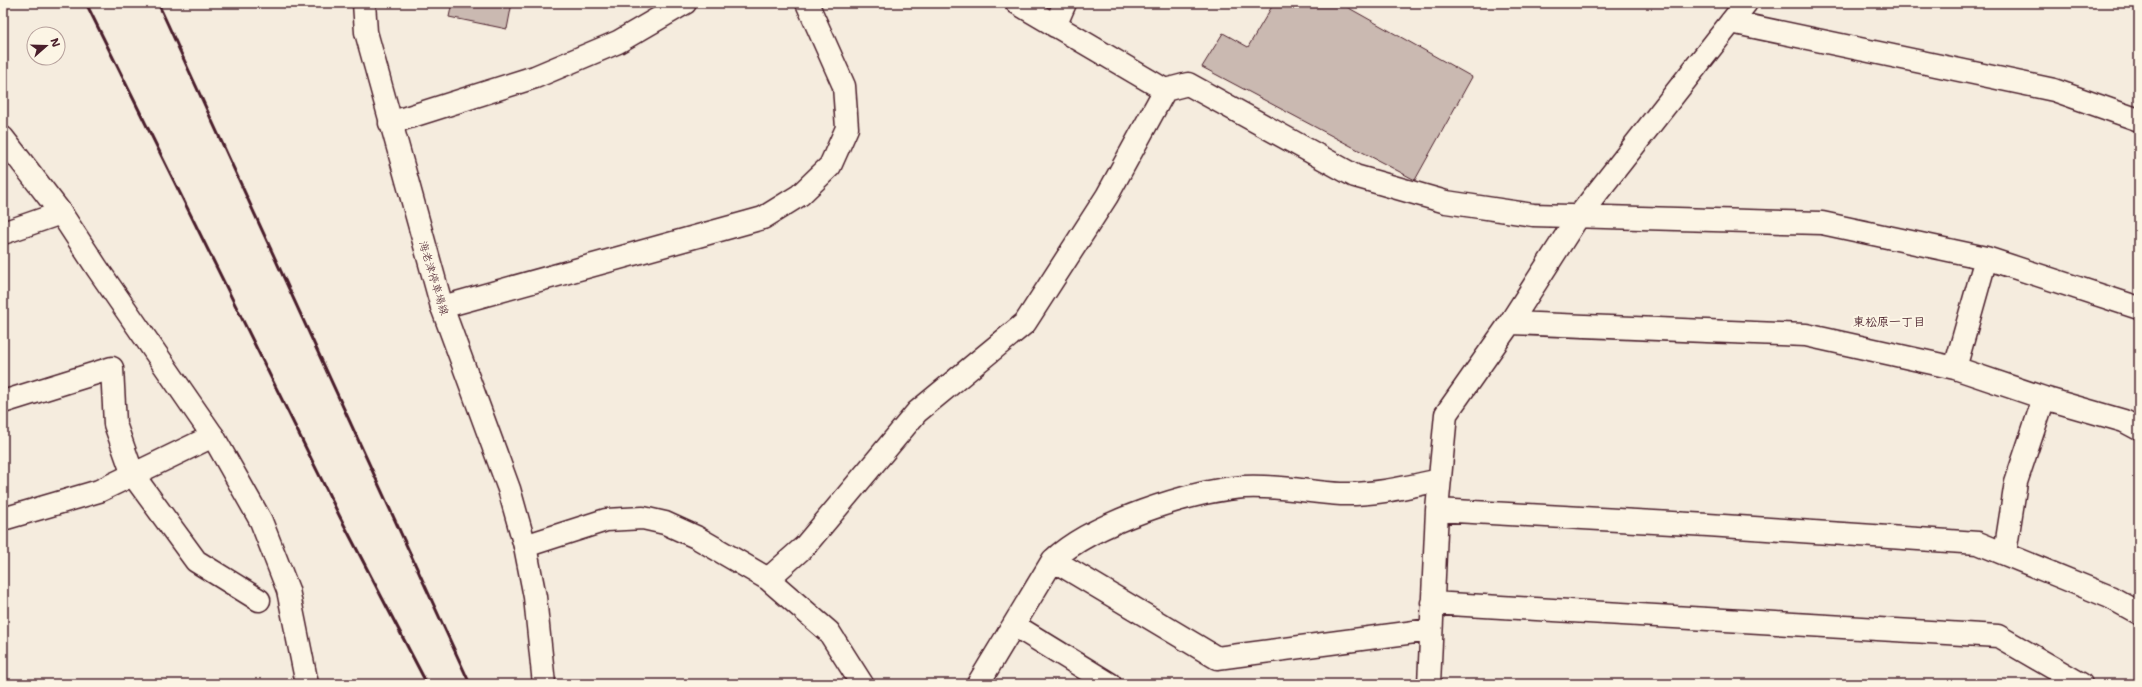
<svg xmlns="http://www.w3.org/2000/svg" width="2142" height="687" font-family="'Shantell Sans','Klee One',sans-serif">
<rect width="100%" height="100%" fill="#f5ecde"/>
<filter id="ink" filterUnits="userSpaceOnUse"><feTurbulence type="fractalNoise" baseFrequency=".025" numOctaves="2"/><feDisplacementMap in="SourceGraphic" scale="8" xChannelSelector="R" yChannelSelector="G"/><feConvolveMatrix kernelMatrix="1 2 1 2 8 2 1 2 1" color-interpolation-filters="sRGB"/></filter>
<g filter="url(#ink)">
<!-- building -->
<path fill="#cab9b1" stroke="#4a1f2b" d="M 452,3 L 512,3 L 507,29 L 449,17 Z
M 1274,3 L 1340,3 L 1472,77 L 1415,180 L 1202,67 L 1223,33 L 1248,47 Z"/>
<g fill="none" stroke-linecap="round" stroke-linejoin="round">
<defs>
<path id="street" d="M 1017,3 L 1165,90 L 1188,84 L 1355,176 L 1446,202 L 1533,215 L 1822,223 L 1986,258 L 2139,308
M 1731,22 L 2054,90 L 2139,120
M 1055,26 L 1065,3
M 390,123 L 535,77 L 618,42 L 685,3
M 3,233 L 61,213
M 1986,258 L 1955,368 L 2044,398 L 2124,421 L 2139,429
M 442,307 L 763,218 L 800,195 L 830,166 L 847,128 L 844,86 L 807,3
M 1510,323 L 1806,335 L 1955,368
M 3,402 L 112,368 L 115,424 L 133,475 L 196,561 L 259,600
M 1437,510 L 1708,525 L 1978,543 L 2110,597 L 2139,613
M 3,519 L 99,491 L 213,436
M 525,546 L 606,520 L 643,518 L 665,523 L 696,537 L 768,579 L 829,632 L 862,684
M 2005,553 L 2016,482 L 2044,398
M 1053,560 L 1217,658 L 1430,630
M 768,579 L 805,546 L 917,412 L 1025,323 L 1107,196 L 1165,90
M 1432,603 L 1998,636 L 2081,684
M 1014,625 L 1110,684
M 978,684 L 1053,560 C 1092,523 1191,491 1244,487 C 1275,485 1309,492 1341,494 C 1374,495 1407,487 1440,480
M 1429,684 L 1437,510 L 1446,414 L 1510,323 L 1578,217 L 1746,3"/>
<path id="secondary" d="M 364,3 L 366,32 L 442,307 L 509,489 L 525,546 L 535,597 L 544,684
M 3,138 L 61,213 L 97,268 L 213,436 L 261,521 L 288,590 L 307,684"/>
</defs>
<!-- street casing -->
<use href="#street" stroke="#4a1f2b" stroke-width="25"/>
<!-- secondary casing -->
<use href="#secondary" stroke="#4a1f2b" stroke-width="25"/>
<!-- street -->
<use href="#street" stroke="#fcf5e5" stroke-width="22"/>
<!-- secondary -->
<use href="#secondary" stroke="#fcf5e5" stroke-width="22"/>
<!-- rail -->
<path stroke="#4a1f2b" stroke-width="3" d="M 86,3 L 340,517 L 427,684
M 158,3 L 470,684"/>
</g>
</g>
<g text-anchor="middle" stroke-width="4" stroke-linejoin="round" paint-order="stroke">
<!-- street labels -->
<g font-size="11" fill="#4a1f2b" stroke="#fcf5e5">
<text transform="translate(434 278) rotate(73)" y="4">海老津停車場線</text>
</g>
<!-- neighbourhood labels -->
<g font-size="12" font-weight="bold" fill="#4a1f2b" stroke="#fcf5e5">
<text x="1889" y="326">東松原一丁目</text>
</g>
</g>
<!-- margin -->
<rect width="2142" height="687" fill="none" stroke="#fcf5e5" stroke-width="16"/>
<rect x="8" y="8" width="2126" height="671" fill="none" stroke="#4a1f2b" stroke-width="1.5" filter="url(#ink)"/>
<!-- north arrow -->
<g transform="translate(46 46) rotate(70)"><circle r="19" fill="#fcf5e5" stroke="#b59f9b"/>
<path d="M0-3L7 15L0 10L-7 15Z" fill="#4a1f2b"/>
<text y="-6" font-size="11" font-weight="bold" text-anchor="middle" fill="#4a1f2b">N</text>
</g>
</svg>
